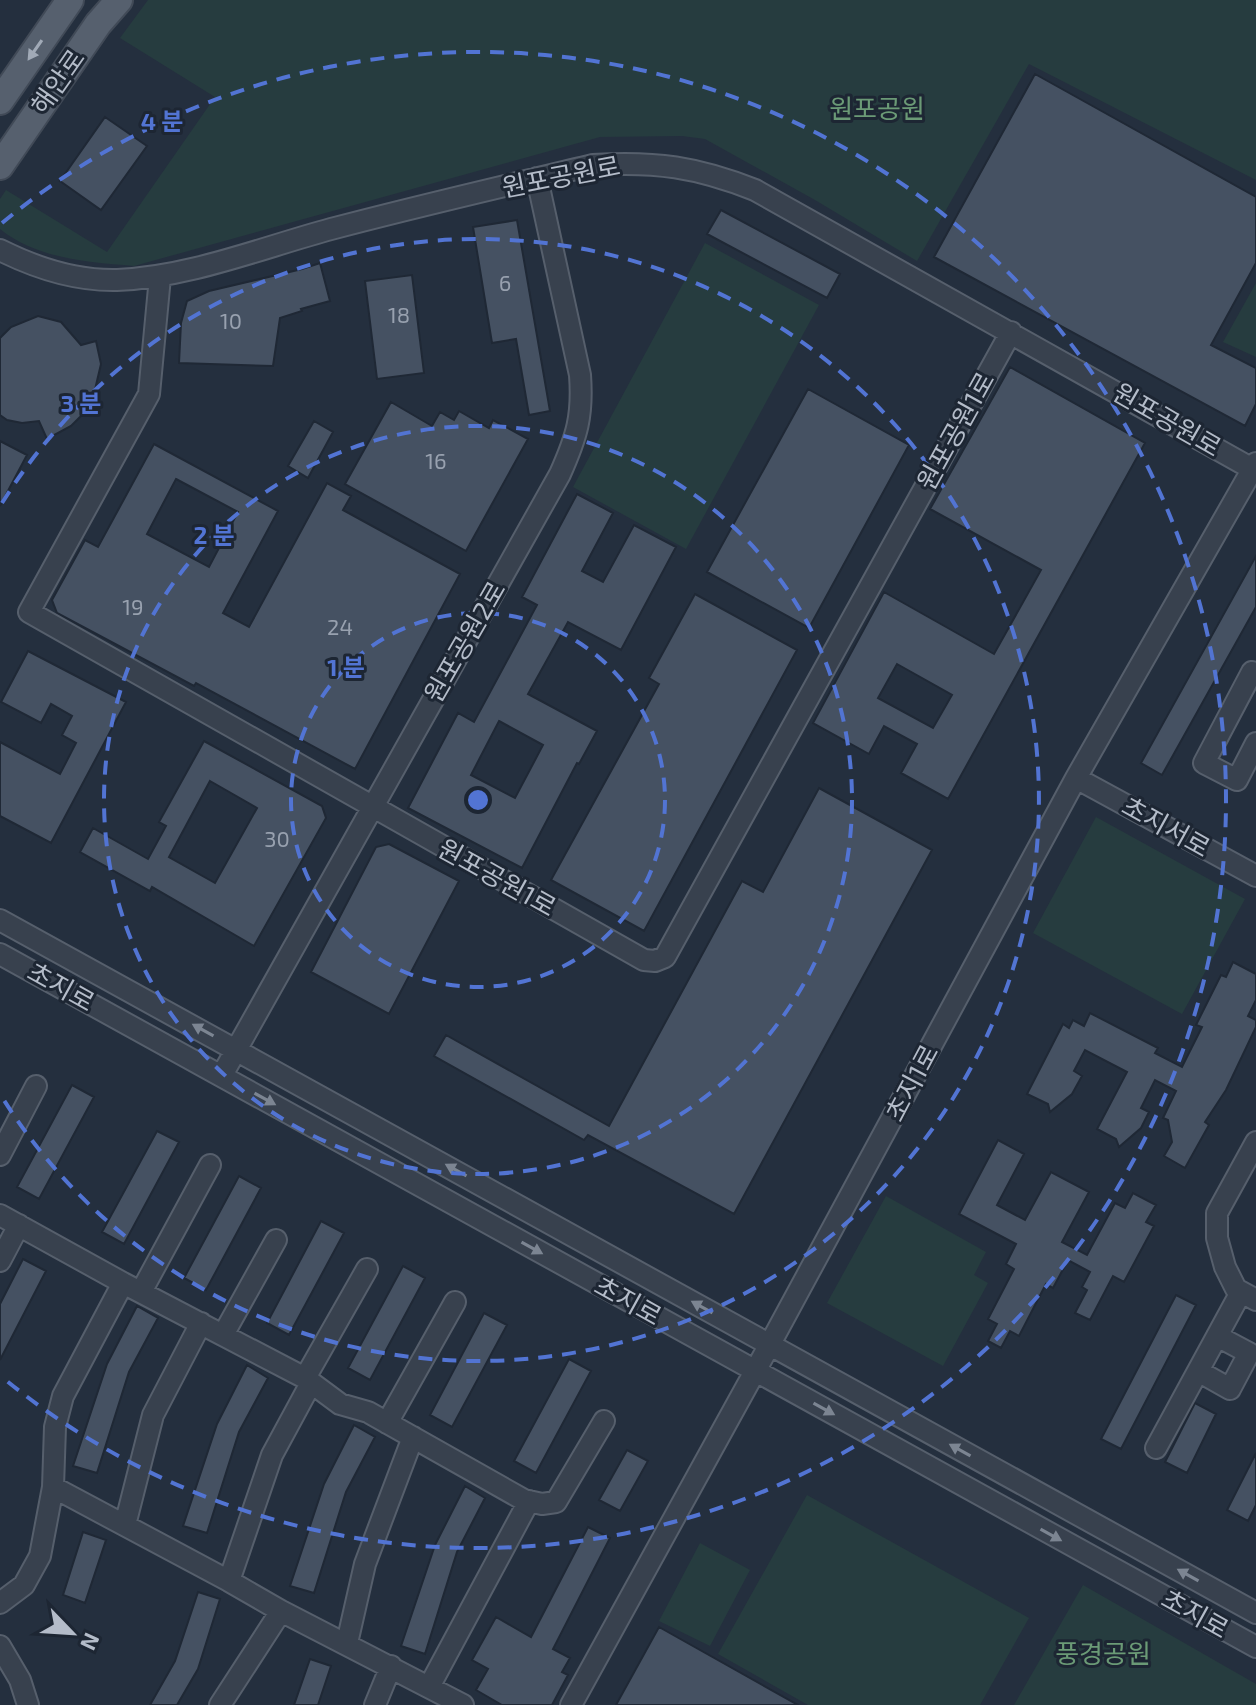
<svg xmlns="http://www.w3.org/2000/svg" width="1256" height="1705" font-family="'Exo 2','Noto Sans KR',sans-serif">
<rect width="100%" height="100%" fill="#242f3e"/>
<!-- green -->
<path fill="#263c3f" d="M 148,0 L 1256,0 L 1256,180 L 1029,64 L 917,261 L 815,200 L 705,139 L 682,136 L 600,137 L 134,266 C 88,262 37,259 0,229 L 0,199 L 6,190 L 107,252 L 215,97 L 120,38 Z
M 705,243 L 819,305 L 686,549 L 573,487 Z
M 1256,283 L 1256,357 L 1223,342 Z
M 1096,817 L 1245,899 L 1182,1014 L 1033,933 Z
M 886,1196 L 986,1252 L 974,1275 L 988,1283 L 943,1366 L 827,1303 Z
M 807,1495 L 1029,1618 L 980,1705 L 808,1705 L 718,1654 Z
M 700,1543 L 750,1570 L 710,1646 L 659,1621 Z
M 1083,1585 L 1256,1684 L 1256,1705 L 1014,1705 Z"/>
<!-- building -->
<path fill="#455162" stroke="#1f2835" stroke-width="2" fill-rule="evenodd" d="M 1035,74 L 1256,197 L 1256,263 L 1211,345 L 1256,368 L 1256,404 L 1245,426 L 934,257 Z
M 105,117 L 147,146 L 101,210 L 60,181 Z
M 721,210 L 840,274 L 827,298 L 707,234 Z
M 517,220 L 550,411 L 529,415 L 516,339 L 492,343 L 473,227 Z
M 320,263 L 330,301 L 301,309 L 302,311 L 280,318 L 273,366 L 179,363 L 181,323 L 187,301 L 209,291 L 302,269 Z
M 412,275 L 424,373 L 377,379 L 365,281 Z
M 38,316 L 61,322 L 81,345 L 96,341 L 101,364 L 93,398 L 82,415 L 71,426 L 47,439 L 39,421 L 22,423 L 7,420 L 0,415 L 0,338 L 11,327 Z
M 1010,367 L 1145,443 L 948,799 L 901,773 L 917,744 L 884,726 L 869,754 L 813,723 L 884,592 L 994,654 L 1041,570 L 930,509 ZM 897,664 L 952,695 L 933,728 L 878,698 Z
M 808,389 L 909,445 L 809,628 L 707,572 Z
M 391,402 L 432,426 L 440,412 L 454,420 L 459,411 L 489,428 L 493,420 L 528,439 L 466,551 L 345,484 Z
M 314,421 L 333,432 L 308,478 L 288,466 Z
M 0,441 L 27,455 L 0,506 Z
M 154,444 L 278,511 L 223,613 L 249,627 L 327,483 L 351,496 L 343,510 L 460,574 L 355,769 L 196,683 L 194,686 L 57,613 L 52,600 L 85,540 L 98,547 ZM 176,479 L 238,512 L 209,567 L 147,534 Z
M 577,494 L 613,513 L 582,571 L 603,582 L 634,525 L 676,547 L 621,650 L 568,622 L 528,694 L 597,731 L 579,764 L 577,763 L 522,868 L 408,808 L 458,713 L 474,722 L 537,605 L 522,597 ZM 499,721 L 543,745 L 515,798 L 471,775 Z
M 1256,556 L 1256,607 L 1162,775 L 1141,763 Z
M 695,594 L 797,650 L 644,931 L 551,880 L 659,684 L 649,678 Z
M 28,651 L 126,702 L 51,843 L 0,816 L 0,742 L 60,774 L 76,743 L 62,735 L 72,716 L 51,704 L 41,723 L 1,702 Z
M 204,741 L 322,806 L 326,818 L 254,946 L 152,887 L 150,891 L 80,852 L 93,828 L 148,859 L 166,826 L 159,822 ZM 210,781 L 257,808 L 215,883 L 169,857 Z
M 819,788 L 932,850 L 734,1214 L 588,1135 L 584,1140 L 434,1056 L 446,1035 L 609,1126 L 742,881 L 763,892 Z
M 389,844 L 459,881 L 389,1014 L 311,972 L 376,847 Z
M 1233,962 L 1256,974 L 1256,1000 L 1248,1016 L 1256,1020 L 1256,1027 L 1226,1090 L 1205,1122 L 1209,1125 L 1185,1168 L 1164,1156 L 1172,1142 L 1168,1120 L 1163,1118 L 1176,1091 L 1155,1080 L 1141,1108 L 1149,1112 L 1141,1128 L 1119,1147 L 1116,1139 L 1097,1129 L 1127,1072 L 1085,1050 L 1074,1071 L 1082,1076 L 1072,1094 L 1050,1112 L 1048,1104 L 1027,1094 L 1063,1024 L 1069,1028 L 1073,1020 L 1084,1026 L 1090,1013 L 1158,1048 L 1155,1053 L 1182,1067 L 1202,1027 L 1196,1025 L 1221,975 L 1226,977 Z
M 72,1085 L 94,1097 L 39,1199 L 17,1187 Z
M 157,1131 L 179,1142 L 124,1244 L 102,1232 Z
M 998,1140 L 1024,1154 L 997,1205 L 1025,1220 L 1051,1172 L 1089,1192 L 1062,1242 L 1087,1255 L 1115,1203 L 1125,1208 L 1133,1193 L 1156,1205 L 1146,1222 L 1154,1226 L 1124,1282 L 1113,1276 L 1090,1320 L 1075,1313 L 1087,1290 L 1082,1287 L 1090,1272 L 1068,1260 L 1053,1288 L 1046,1284 L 1019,1336 L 1010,1331 L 1001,1348 L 988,1341 L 997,1324 L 988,1319 L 1014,1269 L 1006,1264 L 1016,1244 L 959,1214 Z
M 239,1176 L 261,1188 L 206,1290 L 184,1278 Z
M 321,1221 L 344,1233 L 289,1335 L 267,1323 Z
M 23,1259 L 46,1271 L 0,1360 L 0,1304 Z
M 403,1266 L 425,1278 L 370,1380 L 348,1368 Z
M 1176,1295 L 1196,1305 L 1121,1449 L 1101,1439 Z
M 137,1306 L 158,1318 L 129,1372 L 97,1473 L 73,1466 L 107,1364 Z
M 484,1313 L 507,1325 L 452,1427 L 430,1415 Z
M 569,1359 L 591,1371 L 536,1473 L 514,1461 Z
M 247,1365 L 268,1378 L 239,1432 L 207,1533 L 183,1526 L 217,1424 Z
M 1195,1403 L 1216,1414 L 1187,1473 L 1165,1462 Z
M 354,1425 L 375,1437 L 346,1492 L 314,1593 L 290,1586 L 324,1484 Z
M 627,1450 L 648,1461 L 620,1511 L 599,1500 Z
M 1256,1453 L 1256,1505 L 1248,1521 L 1227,1510 Z
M 465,1486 L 485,1498 L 457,1552 L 425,1654 L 401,1646 L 435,1545 Z
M 588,1527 L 610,1538 L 553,1649 L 570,1658 L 562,1672 L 568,1675 L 552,1705 L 502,1705 L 476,1690 L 488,1669 L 472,1660 L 496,1617 L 531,1637 Z
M 83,1532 L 106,1540 L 85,1603 L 63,1595 Z
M 198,1592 L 220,1599 L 198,1669 L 177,1705 L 150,1705 L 175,1661 Z
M 659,1627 L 798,1705 L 616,1705 Z
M 310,1659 L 331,1666 L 318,1705 L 294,1705 Z"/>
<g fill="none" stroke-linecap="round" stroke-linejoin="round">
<defs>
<path id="minor" d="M 0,250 C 36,268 76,281 117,280 C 190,277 261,248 331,229 C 418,206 505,186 593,165 C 655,161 697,167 755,190 L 1256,471
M 160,277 L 149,394 L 29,612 L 644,960 L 655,961 L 665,957 L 1011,332
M 1256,675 L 1252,672 L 1204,763 L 1237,780 L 1256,743
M 1076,778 L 1256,876
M 0,920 L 1256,1613
M 0,954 L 1256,1647
M 222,1075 L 560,474 C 577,436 583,416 580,375 L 537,178
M 1256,1142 L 1217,1213 L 1217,1238 L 1225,1267 L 1236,1289 L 1256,1300
M 0,1155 L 36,1086
M 0,1215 L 123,1283 L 63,1396 L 55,1427 L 53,1487 L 40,1556 L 24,1585 L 0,1603
M 0,1261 L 19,1225
M 123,1283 L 305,1378 L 340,1404 L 368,1412 L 524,1500 L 542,1504 L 556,1502 L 604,1421
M 141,1292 L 210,1165
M 223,1335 L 276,1240
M 1198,1371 L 1230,1389 L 1249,1353 L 1217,1336
M 305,1378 L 367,1269
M 387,1423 L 455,1302
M 1156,1448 L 1241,1292
M 53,1487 L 229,1581 L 281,1611 L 463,1705
M 125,1525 L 153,1415 L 201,1323
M 229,1581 L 272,1455 L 311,1383
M 347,1643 L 365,1564 L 413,1437
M 0,1646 L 20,1680 L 28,1705
M 429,1687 L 529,1501
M 220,1705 L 281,1611
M 375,1705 L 391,1666
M 571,1705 L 770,1344 L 1076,778 L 1256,463"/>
<path id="major" d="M 0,101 L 70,0
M 0,166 L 98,24 L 119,0"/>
</defs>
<!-- minor casing -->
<use href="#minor" stroke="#565f6c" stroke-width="24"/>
<!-- major casing -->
<use href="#major" stroke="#414a57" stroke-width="30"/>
<!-- minor -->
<use href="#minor" stroke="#38414e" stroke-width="20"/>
<!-- major -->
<use href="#major" stroke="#56606e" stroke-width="26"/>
</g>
<!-- one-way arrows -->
<defs><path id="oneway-solid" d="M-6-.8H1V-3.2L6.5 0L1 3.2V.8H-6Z" transform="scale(2)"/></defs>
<use fill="#a1aab7" href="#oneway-solid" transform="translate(35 50) rotate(125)"/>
<g fill="#7c8592">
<use href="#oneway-solid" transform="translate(203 1030) rotate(-151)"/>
<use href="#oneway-solid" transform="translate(265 1099) rotate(29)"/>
<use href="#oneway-solid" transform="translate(456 1170) rotate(-151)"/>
<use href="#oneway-solid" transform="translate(532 1248) rotate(29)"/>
<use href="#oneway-solid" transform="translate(702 1307) rotate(-151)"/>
<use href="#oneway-solid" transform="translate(824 1409) rotate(29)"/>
<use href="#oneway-solid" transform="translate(960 1450) rotate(-151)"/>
<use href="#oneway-solid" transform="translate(1051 1535) rotate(29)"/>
<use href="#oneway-solid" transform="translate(1188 1575) rotate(-151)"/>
</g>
<!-- distance rings -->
<g fill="none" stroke="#5274d3" stroke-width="4" stroke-dasharray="14 10">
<circle cx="478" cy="800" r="187"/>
<circle cx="478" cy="800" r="374"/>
<path d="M2 503A561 561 0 1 1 2 1097"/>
<path d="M2 223A748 748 0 1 1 2 1377"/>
</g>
<g text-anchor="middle" stroke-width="6" stroke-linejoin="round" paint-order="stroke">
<!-- number labels -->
<g font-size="22" fill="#98a1af">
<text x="505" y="291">6</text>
<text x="399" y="323">18</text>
<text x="231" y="329">10</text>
<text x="436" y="469">16</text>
<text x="133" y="615">19</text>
<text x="340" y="635">24</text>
<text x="277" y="847">30</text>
</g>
<!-- street labels -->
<g font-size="26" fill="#b4bcc9" stroke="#1d2633">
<text transform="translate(58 82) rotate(-55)" y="9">해안로</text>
<text transform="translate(561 177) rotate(-11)" y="9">원포공원로</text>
<text transform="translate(1167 420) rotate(30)" y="9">원포공원로</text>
<text transform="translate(956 431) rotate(-61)" y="9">원포공원1로</text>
<text transform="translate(465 642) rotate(-60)" y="9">원포공원2로</text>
<text transform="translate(1166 827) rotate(29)" y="9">초지서로</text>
<text transform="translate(497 878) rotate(29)" y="9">원포공원1로</text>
<text transform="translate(61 987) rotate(29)" y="9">초지로</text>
<text transform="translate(912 1083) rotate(-62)" y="9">초지1로</text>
<text transform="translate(628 1301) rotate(29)" y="9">초지로</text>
<text transform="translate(1195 1614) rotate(29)" y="9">초지로</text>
</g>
<!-- park labels -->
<g font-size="26" fill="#6b9a76" stroke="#1d2633">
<text x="877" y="118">원포공원</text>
<text x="1103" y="1663">풍경공원</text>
</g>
</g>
<circle cx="478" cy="800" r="12" fill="#5274d3" stroke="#1d2633" stroke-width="4"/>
<g font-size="24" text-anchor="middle" font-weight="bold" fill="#5274d3" stroke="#1d2633" stroke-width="6" stroke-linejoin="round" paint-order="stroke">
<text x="162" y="130">4 분</text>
<text x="81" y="412">3 분</text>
<text x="214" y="544">2 분</text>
<text x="346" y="676">1 분</text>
</g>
<!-- north arrow -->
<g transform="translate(72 1633) rotate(115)" stroke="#1d2633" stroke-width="6" paint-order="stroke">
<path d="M0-6L14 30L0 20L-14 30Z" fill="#b4bcc9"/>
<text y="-12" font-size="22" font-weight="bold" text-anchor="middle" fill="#b4bcc9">N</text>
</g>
</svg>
